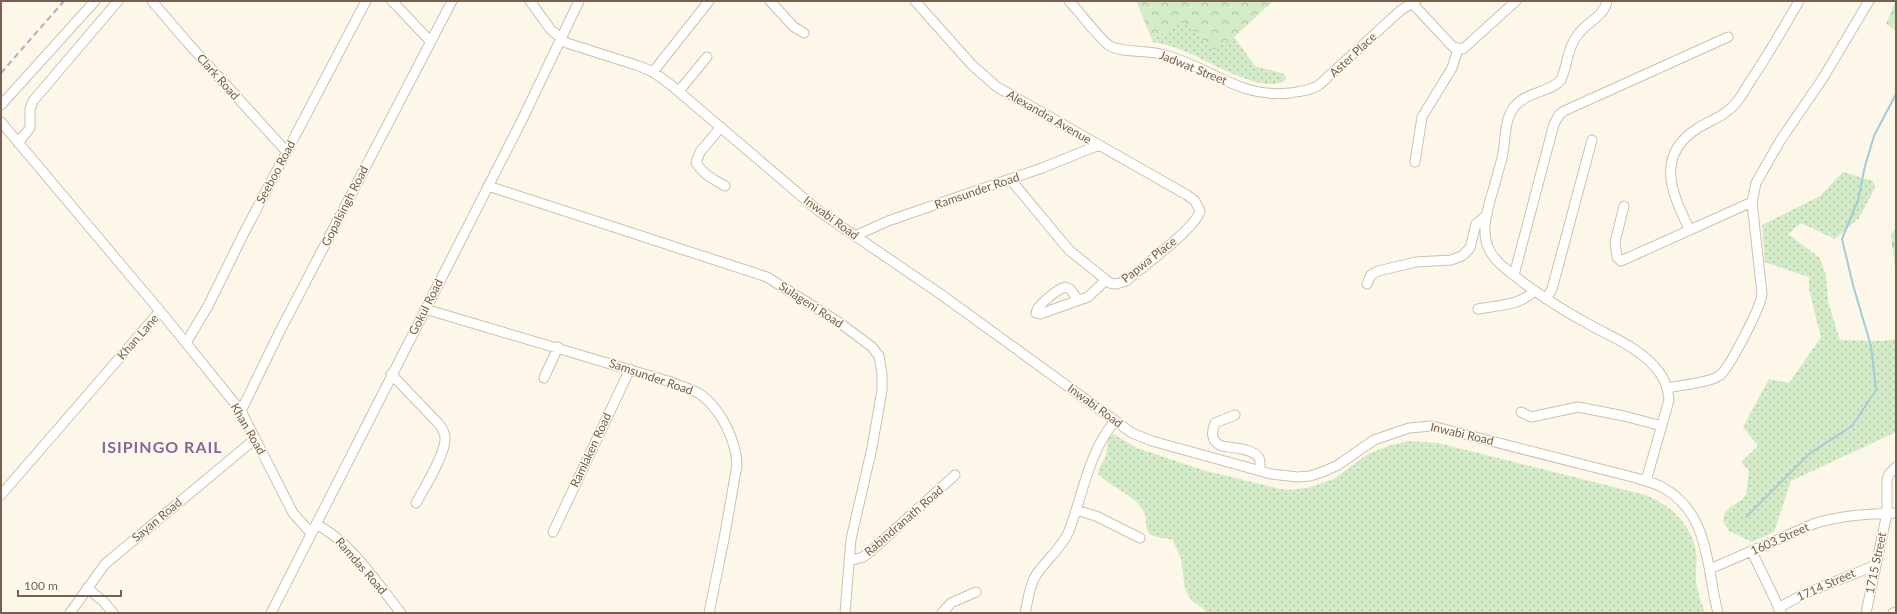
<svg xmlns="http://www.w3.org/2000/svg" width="1897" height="614" font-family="Lato,sans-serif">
<defs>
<pattern id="grass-dots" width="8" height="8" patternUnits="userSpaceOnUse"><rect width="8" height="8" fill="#d3ebc7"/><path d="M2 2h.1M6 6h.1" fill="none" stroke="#b0c2a4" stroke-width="1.8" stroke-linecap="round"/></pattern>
<pattern id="forest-crowns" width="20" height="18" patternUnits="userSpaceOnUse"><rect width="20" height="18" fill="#d3ebc7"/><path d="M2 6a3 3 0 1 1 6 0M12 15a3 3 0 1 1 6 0" fill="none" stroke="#b0c2a4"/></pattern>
<pattern id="cemetery-stones" width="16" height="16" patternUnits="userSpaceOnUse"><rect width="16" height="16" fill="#d3ebc7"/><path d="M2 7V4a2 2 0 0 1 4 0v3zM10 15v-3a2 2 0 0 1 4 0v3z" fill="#b0c2a4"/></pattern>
</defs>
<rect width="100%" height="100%" fill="#fdf7ea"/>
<!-- grass -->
<path fill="url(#grass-dots)" d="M 1182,21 L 1214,49 L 1234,37 L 1255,66 L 1284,74 L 1286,79 C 1267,97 1208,61 1189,53 C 1177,48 1166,44 1153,42 L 1152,40 Z
M 1843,172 L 1873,181 L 1875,188 L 1859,218 L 1835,239 L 1801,223 L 1788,234 L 1820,258 L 1826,275 L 1828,302 L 1840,340 L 1884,341 L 1896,339 L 1896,432 L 1791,481 L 1774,532 L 1752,542 L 1729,531 L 1723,521 C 1724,505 1739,505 1746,495 L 1749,470 L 1743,465 L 1742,461 L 1758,446 L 1743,427 L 1769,379 L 1789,383 L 1821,337 L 1809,289 L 1809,277 L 1765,262 L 1762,225 L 1820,196 Z
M 1113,434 L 1137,448 L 1203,470 L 1280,489 L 1289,490 L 1307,488 L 1334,479 L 1368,454 L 1391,445 L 1409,441 L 1438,443 L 1645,495 C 1670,504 1692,525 1696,552 C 1698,563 1694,575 1697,586 C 1698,595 1702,604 1705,613 L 1206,613 L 1204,609 L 1191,600 L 1185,589 L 1181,559 L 1173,540 C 1167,538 1154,538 1149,533 C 1144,527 1148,518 1144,512 C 1133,493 1113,489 1098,474 L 1099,469 L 1106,456 L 1108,439 Z"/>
<!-- forest -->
<path fill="url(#forest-crowns)" d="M 1136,1 L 1273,1 L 1234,37 L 1214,50 L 1182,21 L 1152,40 Z
M 1895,1 L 1896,29 L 1895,30 L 1886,24 Z"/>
<!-- cemetery -->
<path fill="url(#cemetery-stones)" d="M 1896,227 L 1896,276 L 1891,235 Z"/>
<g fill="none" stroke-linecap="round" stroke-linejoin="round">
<!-- stream -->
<path stroke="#a3ccd9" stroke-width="2" d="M 1746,517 L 1809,454 L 1852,426 L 1876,390 L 1871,346 L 1853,285 L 1842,239 L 1858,200 L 1865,166 L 1874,136 L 1896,94"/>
<defs>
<path id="minor" d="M 152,1 L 187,42 L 286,151
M 392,1 L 431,42
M 530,1 L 551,30 L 567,43 L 639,66 L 653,72 L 671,85 L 820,212 L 939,293 L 1132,433 L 1152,441 L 1271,474 L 1297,477 L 1310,476 L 1325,471 L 1338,465 L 1374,440 L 1409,428 L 1432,426 L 1636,478 C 1645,481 1655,483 1662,487 C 1710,513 1706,567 1718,613
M 770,1 L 794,27 L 804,33
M 915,1 L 972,65 L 997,87 L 1187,195 L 1195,201 L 1200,211 C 1195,229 1142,267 1126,281 L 1116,284 L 1110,283 L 1069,250 L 1010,179
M 1069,1 C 1079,11 1100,40 1110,46 C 1123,53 1147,50 1161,54 C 1208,65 1238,99 1290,93 C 1301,91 1310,91 1319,85 L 1401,10 L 1416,1
M 1410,1 L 1453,47 L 1463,49 L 1516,1
M 1607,1 C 1605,15 1588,22 1579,33 C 1567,47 1568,64 1561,80 C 1551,92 1528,91 1515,106 C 1504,119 1506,137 1503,153 C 1502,160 1499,168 1497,176 C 1492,197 1479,225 1488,247 C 1493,260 1506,269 1516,277 C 1540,296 1566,312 1592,326 C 1616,339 1643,350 1659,372 C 1666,381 1668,389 1669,400 L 1646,481
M 653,72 L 709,1
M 679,91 L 707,57
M 1,105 L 95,1
M 1,122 L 160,311 L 241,411 L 293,513 L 311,533
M 721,127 L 700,152 L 696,163 C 704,175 713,179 725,186
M 18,143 L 30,128 L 30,109 L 33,101 L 118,1
M 1415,162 L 1422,117 L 1452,68 L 1458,49
M 488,186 L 767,277 L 840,323 L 872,347 L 879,356 L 882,374 L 882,390 L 872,448 L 851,539 L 845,613
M 1624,206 L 1615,242 L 1617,257 L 1621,261 L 1752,202
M 1690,230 C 1671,194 1655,155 1698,128 C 1711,120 1725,116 1736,103 C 1741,97 1745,90 1749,83 C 1767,57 1782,30 1798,3
M 855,236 L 888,221 L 1042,168 L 1099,145
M 1514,275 L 1554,124 L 1559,115 L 1564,111 L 1728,37
M 1367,284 L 1371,275 L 1378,271 L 1416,262 L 1451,260 L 1462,256 L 1470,248 L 1476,224 L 1487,215
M 1546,299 L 1552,289 L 1592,140
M 1078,300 L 1070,289 L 1065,287 C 1058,289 1036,306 1036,313 L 1040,314 L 1088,297 L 1106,280
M 425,309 L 671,382 C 680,386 692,389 700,394 C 721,409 736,440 737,465 L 724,539 L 709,613
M 1478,309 C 1498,305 1520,306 1534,291
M 186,343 L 208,306 L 244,233 L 366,1
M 391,374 L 439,424 C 442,428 445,432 445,438 C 446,453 424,489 416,503
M 544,378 L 558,347
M 1668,388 C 1681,385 1708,383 1719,376 C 1729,369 1761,307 1762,294 L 1752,202 L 1756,183 L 1780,141 L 1823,78 L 1869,1
M 241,411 L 280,331 L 452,1
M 1521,412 L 1531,417 L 1578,407 L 1624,416 L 1662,426
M 1235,415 L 1215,423 C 1211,432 1211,442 1222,446 C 1232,448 1253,448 1259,458 C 1261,462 1260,467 1260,471
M 1,495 L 160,311
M 1076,510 L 1096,516 L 1140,538
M 316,524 C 351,542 377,583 401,613
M 553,532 L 630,369
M 1752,552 L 1781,612
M 849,561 L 863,557 L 870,552 L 955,475
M 1710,569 L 1813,524 C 1841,515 1868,514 1896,513
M 87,588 L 103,601 L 113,613
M 1778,608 L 1804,594 L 1876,565
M 70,613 L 105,564 L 255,439
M 271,613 L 522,120 L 579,1
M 942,613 L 951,603 L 976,592
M 1025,613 C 1028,601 1029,586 1036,575 C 1046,560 1062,548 1069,531 C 1083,494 1089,451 1115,421
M 1866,613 L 1887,513 L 1887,480 L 1889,474 L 1896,467
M 1893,613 L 1896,612"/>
</defs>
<!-- minor casing -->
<use href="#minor" stroke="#cfc0ae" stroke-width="11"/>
<!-- minor -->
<use href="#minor" stroke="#fff" stroke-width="9"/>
<!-- rail -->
<path stroke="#bba6c8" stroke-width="2" stroke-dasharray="6 4" stroke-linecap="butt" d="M 1,73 L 64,1"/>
</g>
<g text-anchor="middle" stroke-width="3" stroke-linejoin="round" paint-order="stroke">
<!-- street labels -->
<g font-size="12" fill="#78604c" stroke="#fffaf0">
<text transform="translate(1353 55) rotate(-43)" y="4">Aster Place</text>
<text transform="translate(1193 68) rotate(22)" y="4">Jadwat Street</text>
<text transform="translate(218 77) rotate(48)" y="4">Clark Road</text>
<text transform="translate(1049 117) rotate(30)" y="4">Alexandra Avenue</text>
<text transform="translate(276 172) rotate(-62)" y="4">Seeboo Road</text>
<text transform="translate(977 191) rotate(-19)" y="4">Ramsunder Road</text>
<text transform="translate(345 206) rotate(-63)" y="4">Gopalsingh Road</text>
<text transform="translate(831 218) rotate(36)" y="4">Inwabi Road</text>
<text transform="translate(1149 260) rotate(-38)" y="4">Papwa Place</text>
<text transform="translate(811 305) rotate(33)" y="4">Sulageni Road</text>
<text transform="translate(426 307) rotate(-63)" y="4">Gokul Road</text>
<text transform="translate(138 337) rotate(-49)" y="4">Khan Lane</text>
<text transform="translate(651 377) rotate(19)" y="4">Samsunder Road</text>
<text transform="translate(1095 406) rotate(36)" y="4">Inwabi Road</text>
<text transform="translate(248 429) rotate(60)" y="4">Khan Road</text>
<text transform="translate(1462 434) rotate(13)" y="4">Inwabi Road</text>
<text transform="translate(591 450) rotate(-65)" y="4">Ramlaken Road</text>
<text transform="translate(157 520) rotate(-40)" y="4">Sayan Road</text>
<text transform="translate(904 521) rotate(-41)" y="4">Rabindranath Road</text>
<text transform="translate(1780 539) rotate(-24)" y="4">1603 Street</text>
<text transform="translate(1876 563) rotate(-78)" y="4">1715 Street</text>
<text transform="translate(361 566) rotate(49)" y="4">Ramdas Road</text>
<text transform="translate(1826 585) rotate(-24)" y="4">1714 Street</text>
</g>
<!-- district labels -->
<g font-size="16" font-weight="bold" letter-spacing="1" fill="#886594" stroke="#fffaf0">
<text x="162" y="453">ISIPINGO RAIL</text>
</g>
</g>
<!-- border -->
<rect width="1897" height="614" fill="none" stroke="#78604c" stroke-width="4"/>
<!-- scale -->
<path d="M18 590v6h103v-6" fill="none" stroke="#78604c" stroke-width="2"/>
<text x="24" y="590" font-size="12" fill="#78604c" stroke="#fffaf0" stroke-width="3" paint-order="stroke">100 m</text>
</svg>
